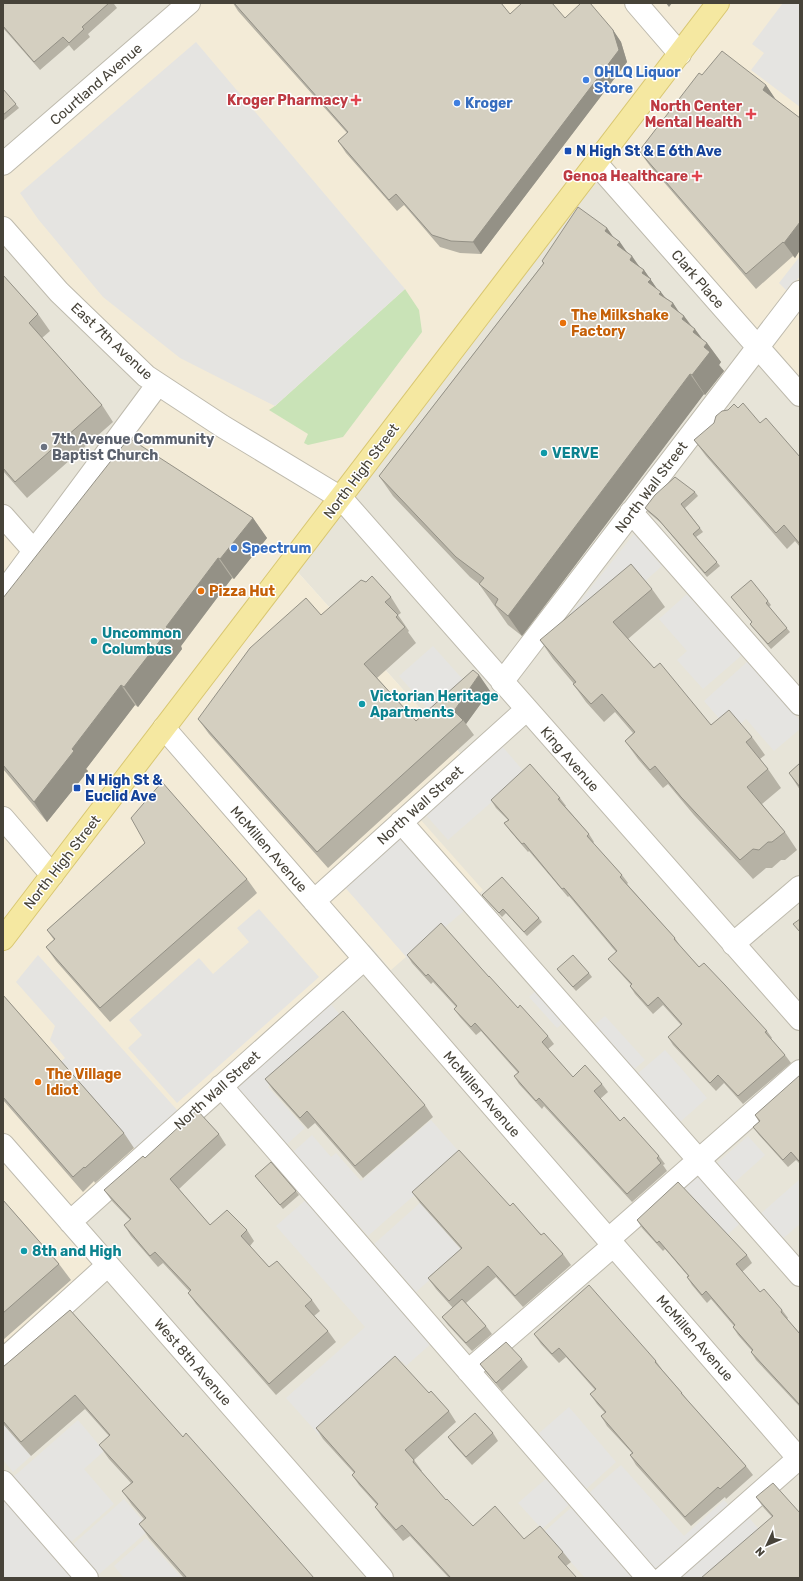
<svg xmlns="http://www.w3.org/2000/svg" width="803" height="1581" font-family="Rubik,sans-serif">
<rect width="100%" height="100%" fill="#f3f2ea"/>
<!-- residential -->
<path fill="#e7e4d8" d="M 3,3 L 197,3 L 3,174 Z
M 599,163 L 800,395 L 800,1578 L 3,1578 L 3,1360 L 70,1222 L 369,944 L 391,970 L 412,810 L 467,761 L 295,569 Z
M 3,228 L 151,385 L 38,545 L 3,512 Z"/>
<!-- commercial -->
<path fill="#f3ebd7" d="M 197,3 L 800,3 L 800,395 L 599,163 L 295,569 L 467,761 L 412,810 L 483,890 L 391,970 L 369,944 L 82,1210 L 70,1222 L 108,1265 L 3,1360 L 3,512 L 38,544 L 151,385 L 3,228 L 3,174 Z"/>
<!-- green -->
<path fill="#c9e3b7" d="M 405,289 L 419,310 L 422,332 L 343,437 L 308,445 L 304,443 L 308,434 L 269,410 L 275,406 Z"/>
<!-- parking -->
<path fill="#e5e4e1" d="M 783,3 L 800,3 L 800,107 L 751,70 L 764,53 L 752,44 Z
M 196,42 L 405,289 L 275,406 L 180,358 L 103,297 L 38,219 L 20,193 Z
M 800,256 L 800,276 L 788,292 L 779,283 Z
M 634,534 L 662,566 L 644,582 L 562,624 Z
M 687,594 L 742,655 L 703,689 L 677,660 L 687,651 L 659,619 Z
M 433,646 L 475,693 L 441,723 L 399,676 Z
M 748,661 L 800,721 L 800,729 L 774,751 L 746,719 L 731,732 L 704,701 Z
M 502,746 L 525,773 L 448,840 L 424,813 Z
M 401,833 L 466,909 L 408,959 L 342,884 Z
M 259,909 L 319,977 L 177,1103 L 128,1048 L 142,1035 L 129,1020 L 199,958 L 213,974 L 249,942 L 237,928 Z
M 38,955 L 178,1111 L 136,1150 L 59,1063 L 65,1058 L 50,1040 L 55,1026 L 16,982 Z
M 540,987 L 568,1019 L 557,1028 L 529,997 Z
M 327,1000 L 344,1019 L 268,1087 L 305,1128 L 286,1145 L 232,1084 Z
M 605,1016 L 645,1060 L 632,1071 L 593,1026 Z
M 665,1050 L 707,1098 L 679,1123 L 636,1075 Z
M 431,1120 L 461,1154 L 368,1236 L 293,1152 L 312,1135 L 331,1157 L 336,1153 L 361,1181 Z
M 748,1136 L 765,1155 L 734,1183 L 717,1163 Z
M 701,1172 L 744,1220 L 727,1235 L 684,1187 Z
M 800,1179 L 800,1224 L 780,1241 L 758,1216 Z
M 308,1198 L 434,1341 L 406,1366 L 402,1361 L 319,1435 L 286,1398 L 365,1327 L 276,1226 Z
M 420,1203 L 462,1251 L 416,1292 L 374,1244 Z
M 569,1407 L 616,1462 L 585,1490 L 537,1435 Z
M 78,1420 L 104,1451 L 84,1469 L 114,1504 L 69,1544 L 11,1479 Z
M 3,1424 L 31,1456 L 13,1472 L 3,1460 Z
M 621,1465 L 684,1536 L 724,1500 L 733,1510 L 660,1576 L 588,1494 Z
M 549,1476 L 572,1502 L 542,1529 L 518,1503 Z
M 3,1497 L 75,1578 L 3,1578 Z
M 124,1499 L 150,1529 L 96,1577 L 70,1547 Z
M 574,1505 L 639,1578 L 585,1578 L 544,1532 Z
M 745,1513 L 763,1534 L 713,1578 L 671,1578 Z
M 146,1538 L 182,1578 L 124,1578 L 114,1566 Z"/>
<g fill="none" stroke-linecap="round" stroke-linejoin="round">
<defs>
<path id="minor" d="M 636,3 L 680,54
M 596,163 L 800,395
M 3,164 L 189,3
M 3,228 L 59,292 L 146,376 L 222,426 L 341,498 L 800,1019
M 631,512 L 800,704
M 3,516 L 34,551
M 3,593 L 158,384
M 502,682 L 800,292
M 164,728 L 800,1460
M 3,818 L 52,875
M 401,822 L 800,1275
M 314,901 L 527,709
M 733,944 L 800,887
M 221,1086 L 648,1578
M 3,1145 L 382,1578
M 70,1222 L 364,959
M 609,1239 L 800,1071
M 3,1360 L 108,1265
M 468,1371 L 614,1245
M 3,1482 L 87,1578
M 663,1578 L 799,1458"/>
<path id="major" d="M 3,939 L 718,3"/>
</defs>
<!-- minor casing -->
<use href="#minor" stroke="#bebaad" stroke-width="24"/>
<!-- major casing -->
<use href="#major" stroke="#d9c772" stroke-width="24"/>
<!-- minor -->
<use href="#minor" stroke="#fff" stroke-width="22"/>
<!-- major -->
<use href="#major" stroke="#f5e8a1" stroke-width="22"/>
</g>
<!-- wall -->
<path fill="#b6b2a5" d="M 3,3 L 115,3 L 114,4 L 117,8 L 88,34 L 90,37 L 74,51 L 69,45 L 40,70 L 3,28 Z
M 233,3 L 501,3 L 510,14 L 565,18 L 613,30 L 621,42 L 627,62 L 481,254 L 460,253 L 440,247 L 404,205 L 397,211 L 346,153 L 338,141 L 347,133 L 238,11 Z
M 702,75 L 766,85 L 776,100 L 800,118 L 800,250 L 795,258 L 793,256 L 756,289 L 650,166 L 639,151 Z
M 3,89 L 19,108 L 3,121 Z
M 607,228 L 614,238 L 640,267 L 644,270 L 657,289 L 666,298 L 673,303 L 679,313 L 684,316 L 691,325 L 702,339 L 707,343 L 721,362 L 719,365 L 724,371 L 705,395 L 704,394 L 522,636 L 508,625 L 479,584 L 470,577 L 393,496 L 379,476 L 543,264 L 542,261 Z
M 3,275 L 38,314 L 50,331 L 42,338 L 102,405 L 113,422 L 27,498 L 3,471 Z
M 738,408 L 760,423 L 800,457 L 800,547 L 795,541 L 787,549 L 706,456 L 694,440 Z
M 695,492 L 698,496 L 685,508 L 703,532 L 696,537 L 720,566 L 707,577 L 661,523 L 648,512 L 645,508 Z
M 253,518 L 267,538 L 234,579 L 232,578 L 181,646 L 182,649 L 138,707 L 135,705 L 86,769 L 88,771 L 47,822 L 3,769 L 3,598 Z
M 366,582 L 391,597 L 401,613 L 398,615 L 409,631 L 408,632 L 416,643 L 377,678 L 416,721 L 479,675 L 490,691 L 466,724 L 474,735 L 328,868 L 209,734 L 198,719 L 321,615 Z
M 652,589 L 665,607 L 628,639 L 654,668 L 711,725 L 752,737 L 765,755 L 760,759 L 768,769 L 781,788 L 762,804 L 785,832 L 797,850 L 785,860 L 781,860 L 772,868 L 766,868 L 753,879 L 694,815 L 668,784 L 663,788 L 638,759 L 625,741 L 633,733 L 615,712 L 604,722 L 586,702 L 573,684 L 574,684 L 553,659 L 540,640 Z
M 731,597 L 768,601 L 771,605 L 769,607 L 790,632 L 771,649 L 753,628 L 750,624 L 752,622 Z
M 800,763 L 800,790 L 789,773 Z
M 560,798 L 566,806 L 565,806 L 589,834 L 594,842 L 593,843 L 622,875 L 628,883 L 627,884 L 675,938 L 680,946 L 699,967 L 767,1031 L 772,1038 L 771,1039 L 785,1055 L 791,1063 L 743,1104 L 724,1083 L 716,1091 L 673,1045 L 668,1037 L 681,1025 L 663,1005 L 653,1014 L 635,994 L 630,986 L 631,985 L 614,966 L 608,959 L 616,952 L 569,896 L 568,897 L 529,851 L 528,852 L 510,831 L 504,823 L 508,820 L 496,808 L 491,800 Z
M 145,843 L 247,879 L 257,893 L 110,1022 L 56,961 L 46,947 L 54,940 L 47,930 Z
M 482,895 L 539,918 L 542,922 L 527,936 L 506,913 L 502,917 Z
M 407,955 L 489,977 L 518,1008 L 548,1036 L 554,1044 L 548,1049 L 573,1077 L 602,1084 L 608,1092 L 600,1099 L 620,1121 L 659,1156 L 665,1164 L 663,1165 L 667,1171 L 632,1202 L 544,1106 L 542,1109 L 519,1084 L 514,1076 L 518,1073 L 481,1031 L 476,1035 L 460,1017 L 454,1009 L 456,1007 L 433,982 L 431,984 L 412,963 Z
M 557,969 L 589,973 L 592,977 L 576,991 L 560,973 Z
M 3,995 L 124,1133 L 134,1148 L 95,1183 L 94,1181 L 83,1192 L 3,1100 Z
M 800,1076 L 800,1164 L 796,1160 L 788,1167 L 759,1135 L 753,1127 L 759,1122 L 755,1115 Z
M 265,1079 L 425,1105 L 433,1117 L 363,1178 L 315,1123 L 308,1129 L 273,1090 Z
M 219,1134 L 226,1145 L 179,1189 L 210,1225 L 247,1230 L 254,1241 L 250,1246 L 269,1267 L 312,1300 L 320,1311 L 314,1316 L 328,1331 L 336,1342 L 276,1395 L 196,1304 L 188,1293 L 190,1292 L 163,1263 L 158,1267 L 131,1236 L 124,1225 L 130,1220 L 112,1201 L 104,1190 L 145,1158 Z
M 255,1176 L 296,1191 L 299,1195 L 283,1209 Z
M 412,1192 L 510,1206 L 563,1254 L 571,1265 L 523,1307 L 496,1277 L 466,1303 L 486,1326 L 492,1334 L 472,1351 L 448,1325 L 442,1317 L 453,1308 L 436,1289 L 428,1278 L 461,1249 L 420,1203 Z
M 3,1200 L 59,1264 L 71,1280 L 3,1340 Z
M 637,1220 L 747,1255 L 752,1263 L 742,1272 L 760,1292 L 782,1310 L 788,1318 L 787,1319 L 800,1334 L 800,1407 L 756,1360 L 751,1352 L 752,1351 L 738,1335 L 733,1327 L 734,1326 L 711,1299 L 707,1303 L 692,1285 L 687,1277 L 688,1276 L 665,1249 L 663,1251 L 642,1228 Z
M 70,1310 L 183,1437 L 314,1578 L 184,1578 L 149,1538 L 139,1524 L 144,1519 L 132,1505 L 122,1491 L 131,1483 L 109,1459 L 99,1445 L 109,1436 L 85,1409 L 31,1456 L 3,1424 L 3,1367 Z
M 534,1334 L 656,1361 L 663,1371 L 682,1393 L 688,1401 L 746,1466 L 753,1475 L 726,1499 L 725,1497 L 691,1526 L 636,1465 L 630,1455 L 632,1453 L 607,1426 L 601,1416 L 605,1413 L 597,1404 L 590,1394 L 595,1390 L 566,1357 L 559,1363 L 541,1344 Z
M 522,1359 L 528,1367 L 502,1391 L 486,1372 L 480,1364 Z
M 429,1393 L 449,1411 L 456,1422 L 414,1460 L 422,1471 L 421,1471 L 446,1500 L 473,1526 L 524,1539 L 563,1552 L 571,1562 L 566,1566 L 577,1578 L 449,1578 L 410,1536 L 403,1541 L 382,1517 L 375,1507 L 377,1505 L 359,1485 L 352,1475 L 354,1473 L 323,1439 L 316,1428 Z
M 493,1433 L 498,1441 L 472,1465 L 454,1445 L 448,1437 Z
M 756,1497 L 800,1513 L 772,1517 L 763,1507 Z"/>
<!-- shaded-wall -->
<path fill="#949186" d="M 666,3 L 672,3 L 669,7 Z
M 613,30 L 621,42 L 627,62 L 481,254 L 473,242 Z
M 766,85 L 776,100 L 763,90 Z
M 800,222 L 800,250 L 795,258 L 784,243 Z
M 607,228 L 618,244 L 620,242 L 631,258 L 632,256 L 643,272 L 644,270 L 660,293 L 661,292 L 671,306 L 673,303 L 683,318 L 684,316 L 694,330 L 695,329 L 706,344 L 707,343 L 721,362 L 719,365 L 724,371 L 705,395 L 692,375 L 605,231 Z
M 690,374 L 704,394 L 522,636 L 508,616 Z
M 253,518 L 267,538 L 234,579 L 220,559 Z
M 218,558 L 232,578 L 181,646 L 182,649 L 138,707 L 124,687 L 166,627 Z
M 479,675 L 490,691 L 466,724 L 463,720 L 454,711 Z
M 121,685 L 135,705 L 86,769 L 88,771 L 47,822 L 34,802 L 72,749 Z"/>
<!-- building -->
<path fill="#d4cfc0" stroke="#949186" d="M 3,3 L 109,3 L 82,27 L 84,29 L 69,43 L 63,37 L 34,62 L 3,26 Z
M 234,3 L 501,3 L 510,14 L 522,3 L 552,3 L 565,18 L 581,3 L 590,3 L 613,30 L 619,50 L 473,242 L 451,241 L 432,235 L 396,194 L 389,200 L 338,141 L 348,132 Z
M 722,51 L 766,85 L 763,90 L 800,118 L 800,222 L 784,243 L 783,242 L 746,274 L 639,151 L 699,73 L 702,75 Z
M 3,89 L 16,104 L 3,115 Z
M 578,207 L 607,228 L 605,231 L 620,242 L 617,245 L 632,256 L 630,260 L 644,270 L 642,273 L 651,279 L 648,282 L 661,292 L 659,294 L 673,303 L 671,306 L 684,316 L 682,319 L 695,329 L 693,332 L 707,343 L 704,347 L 710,352 L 692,375 L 690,374 L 508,616 L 495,605 L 498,599 L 479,584 L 484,578 L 456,557 L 379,476 L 544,263 L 542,261 Z
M 3,275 L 38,314 L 29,323 L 102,405 L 15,482 L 3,468 Z
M 743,403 L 760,423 L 766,418 L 800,457 L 800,544 L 784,525 L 776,533 L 694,440 L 714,423 L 716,416 L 722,411 L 728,410 L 734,404 L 738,408 Z
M 129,438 L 253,518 L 220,559 L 218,558 L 166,627 L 169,629 L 124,687 L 121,685 L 72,749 L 74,751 L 34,802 L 3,765 L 3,598 Z
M 675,477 L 695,492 L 681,504 L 700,528 L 693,534 L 717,562 L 705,573 L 658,519 L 645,508 L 655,495 Z
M 631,564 L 652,589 L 613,622 L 654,668 L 660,663 L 711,725 L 729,710 L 752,737 L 746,742 L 768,769 L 747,787 L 785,832 L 772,842 L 768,842 L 759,850 L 753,849 L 740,860 L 681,797 L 655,766 L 650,770 L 625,741 L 635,732 L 602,694 L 591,704 L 573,684 L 576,682 L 540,640 Z
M 372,576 L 391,597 L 385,602 L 398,615 L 396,617 L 405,627 L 364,664 L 416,721 L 473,670 L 479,675 L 454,711 L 463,720 L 317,852 L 198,719 L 250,648 L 306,598 L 321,615 L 361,580 L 366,582 Z
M 751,580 L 768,601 L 766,603 L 787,628 L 768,644 L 750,624 L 752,622 L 731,597 Z
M 800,763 L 800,787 L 789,773 Z
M 530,764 L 560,798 L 558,799 L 589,834 L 587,836 L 622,875 L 620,877 L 675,938 L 674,939 L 699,967 L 704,963 L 725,985 L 767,1031 L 765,1032 L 785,1055 L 738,1096 L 718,1075 L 710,1083 L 668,1037 L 682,1024 L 658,997 L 648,1006 L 630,986 L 632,984 L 608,959 L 617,951 L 564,888 L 562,889 L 524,843 L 522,844 L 504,823 L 509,820 L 491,800 Z
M 162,782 L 247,879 L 100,1008 L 46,947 L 55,939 L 47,930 L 145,843 L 131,818 Z
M 502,877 L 539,918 L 524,932 L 503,909 L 499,913 L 482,895 Z
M 800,919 L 800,932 L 793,924 Z
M 441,923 L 489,977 L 489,976 L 518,1008 L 520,1005 L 548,1036 L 542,1042 L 573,1077 L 585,1065 L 602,1084 L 594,1091 L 620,1121 L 624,1117 L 659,1156 L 657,1158 L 661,1163 L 627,1194 L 539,1098 L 536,1101 L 514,1076 L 519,1072 L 475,1023 L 471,1027 L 454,1009 L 457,1006 L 428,974 L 426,976 L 407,955 Z
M 573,955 L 589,973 L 573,987 L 557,969 Z
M 3,995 L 124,1133 L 85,1168 L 84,1167 L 73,1177 L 3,1097 Z
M 343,1011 L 425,1105 L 355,1166 L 307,1111 L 300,1118 L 265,1079 Z
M 800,1075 L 800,1160 L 799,1161 L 791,1152 L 783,1160 L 753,1127 L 760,1121 L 755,1115 Z
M 197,1110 L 219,1134 L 170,1179 L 210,1225 L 227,1210 L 247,1230 L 241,1236 L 269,1267 L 277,1261 L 312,1300 L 305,1306 L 328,1331 L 269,1384 L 188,1293 L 191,1290 L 155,1252 L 150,1256 L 124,1225 L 131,1219 L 104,1190 L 143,1156 L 145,1158 Z
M 459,1150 L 510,1206 L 513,1203 L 541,1235 L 544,1233 L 563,1254 L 515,1296 L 488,1266 L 449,1301 L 428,1278 L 462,1248 L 412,1192 Z
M 271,1162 L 296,1191 L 280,1205 L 255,1176 Z
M 678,1182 L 747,1255 L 736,1264 L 760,1292 L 764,1289 L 782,1310 L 781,1312 L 800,1334 L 800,1405 L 751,1352 L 753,1350 L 733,1327 L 735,1325 L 706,1291 L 702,1295 L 687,1277 L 689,1276 L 659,1241 L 657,1243 L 637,1220 Z
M 3,1200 L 59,1264 L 3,1313 Z
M 589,1285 L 656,1361 L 655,1362 L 682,1393 L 681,1393 L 746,1466 L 720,1489 L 718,1487 L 685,1517 L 630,1455 L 633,1453 L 601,1416 L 606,1412 L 590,1394 L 596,1389 L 559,1348 L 552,1354 L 534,1334 Z
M 462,1299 L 486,1326 L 466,1343 L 442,1317 Z
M 70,1310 L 183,1437 L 186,1433 L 211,1461 L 314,1578 L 187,1578 L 139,1524 L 146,1518 L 122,1491 L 133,1482 L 99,1445 L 110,1435 L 75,1395 L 21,1442 L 3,1421 L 3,1367 Z
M 506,1342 L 522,1359 L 496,1383 L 480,1364 Z
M 395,1356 L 429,1393 L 431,1391 L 449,1411 L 405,1450 L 414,1460 L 413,1462 L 446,1500 L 447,1499 L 473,1526 L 495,1506 L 524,1539 L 540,1526 L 563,1552 L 558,1557 L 577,1578 L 451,1578 L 402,1525 L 396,1530 L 375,1507 L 378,1504 L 352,1475 L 355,1472 L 316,1428 Z
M 475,1413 L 493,1433 L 466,1457 L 448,1437 Z
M 773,1483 L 800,1513 L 800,1578 L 701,1578 L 773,1516 L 756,1497 Z"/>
<!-- markers -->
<g fill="#3f7fe0" stroke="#fff" stroke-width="1.5">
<circle cx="586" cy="80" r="4"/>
<circle cx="457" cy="103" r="4"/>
<circle cx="234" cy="548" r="4"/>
</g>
<g fill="#e0444e" stroke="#fff" stroke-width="1.5">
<path d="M354 94h4v4h4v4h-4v4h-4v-4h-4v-4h4z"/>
<path d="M749 108h4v4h4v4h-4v4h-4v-4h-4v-4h4z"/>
<path d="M695 170h4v4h4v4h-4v4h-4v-4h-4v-4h4z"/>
</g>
<g fill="#1a4fb4" stroke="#fff" stroke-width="1.5">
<rect x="564" y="147" width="8" height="8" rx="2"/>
<rect x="73" y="784" width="8" height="8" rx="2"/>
</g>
<g fill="#e8710a" stroke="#fff" stroke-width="1.5">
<circle cx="563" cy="323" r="4"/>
<circle cx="201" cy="591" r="4"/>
<circle cx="38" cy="1082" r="4"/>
</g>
<circle fill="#6b7280" stroke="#fff" stroke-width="1.5" cx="44" cy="447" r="4"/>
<g fill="#0f9aa8" stroke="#fff" stroke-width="1.5">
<circle cx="544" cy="453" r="4"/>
<circle cx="94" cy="641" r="4"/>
<circle cx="362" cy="704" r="4"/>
<circle cx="24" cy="1251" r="4"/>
</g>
<g text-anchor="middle" stroke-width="3" stroke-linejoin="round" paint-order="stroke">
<!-- shop labels -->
<g font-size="14" font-weight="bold" fill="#366cbe" stroke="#fff" text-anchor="start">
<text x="594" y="77">OHLQ Liquor<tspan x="594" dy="16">Store</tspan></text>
<text x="465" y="108">Kroger</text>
<text x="242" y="553">Spectrum</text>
</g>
<!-- street labels -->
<g font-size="14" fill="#474339" stroke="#fff">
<text transform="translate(96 84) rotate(-41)" y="5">Courtland Avenue</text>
<text transform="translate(698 279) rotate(49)" y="5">Clark Place</text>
<text transform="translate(112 341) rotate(43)" y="5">East 7th Avenue</text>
<text transform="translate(361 471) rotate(-53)" y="5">North High Street</text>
<text transform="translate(651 487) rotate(-53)" y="5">North Wall Street</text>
<text transform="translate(570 759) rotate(49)" y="5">King Avenue</text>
<text transform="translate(420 805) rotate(-42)" y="5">North Wall Street</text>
<text transform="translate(269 849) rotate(49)" y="5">McMillen Avenue</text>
<text transform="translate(62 862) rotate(-52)" y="5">North High Street</text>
<text transform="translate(217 1090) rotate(-42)" y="5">North Wall Street</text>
<text transform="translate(482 1094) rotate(49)" y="5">McMillen Avenue</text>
<text transform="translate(695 1338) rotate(49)" y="5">McMillen Avenue</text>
<text transform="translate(193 1362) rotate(49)" y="5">West 8th Avenue</text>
</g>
<!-- health labels -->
<g font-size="14" font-weight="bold" fill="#be3a42" stroke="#fff" text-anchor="end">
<text x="348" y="105">Kroger Pharmacy</text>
<text x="742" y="111">North Center<tspan x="742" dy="16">Mental Health</tspan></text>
<text x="688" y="181">Genoa Healthcare</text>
</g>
<!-- transit labels -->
<g font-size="14" font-weight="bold" fill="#164399" stroke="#fff" text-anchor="start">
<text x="576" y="156">N High St &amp; E 6th Ave</text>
<text x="85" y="785">N High St &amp;<tspan x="85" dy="16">Euclid Ave</tspan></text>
</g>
<!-- food labels -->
<g font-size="14" font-weight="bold" fill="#c56008" stroke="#fff" text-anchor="start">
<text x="571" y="320">The Milkshake<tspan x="571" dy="16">Factory</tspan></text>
<text x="209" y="596">Pizza Hut</text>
<text x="46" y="1079">The Village<tspan x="46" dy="16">Idiot</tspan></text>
</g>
<!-- worship labels -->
<g font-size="14" font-weight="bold" fill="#5b616d" stroke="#fff" text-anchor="start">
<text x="52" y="444">7th Avenue Community<tspan x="52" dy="16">Baptist Church</tspan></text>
</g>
<!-- culture labels -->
<g font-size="14" font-weight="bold" fill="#0d838f" stroke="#fff" text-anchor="start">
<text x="552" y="458">VERVE</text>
<text x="102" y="638">Uncommon<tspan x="102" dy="16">Columbus</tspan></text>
<text x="370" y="701">Victorian Heritage<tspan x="370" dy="16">Apartments</tspan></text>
<text x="32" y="1256">8th and High</text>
</g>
</g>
<!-- border -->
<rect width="803" height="1581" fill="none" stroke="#474339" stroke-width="8"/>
<!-- north arrow -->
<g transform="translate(767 1545) rotate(226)" stroke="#ffffff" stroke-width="3" paint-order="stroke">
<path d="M0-3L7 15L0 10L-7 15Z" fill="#474339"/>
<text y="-6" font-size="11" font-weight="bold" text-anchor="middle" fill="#474339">N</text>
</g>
</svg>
